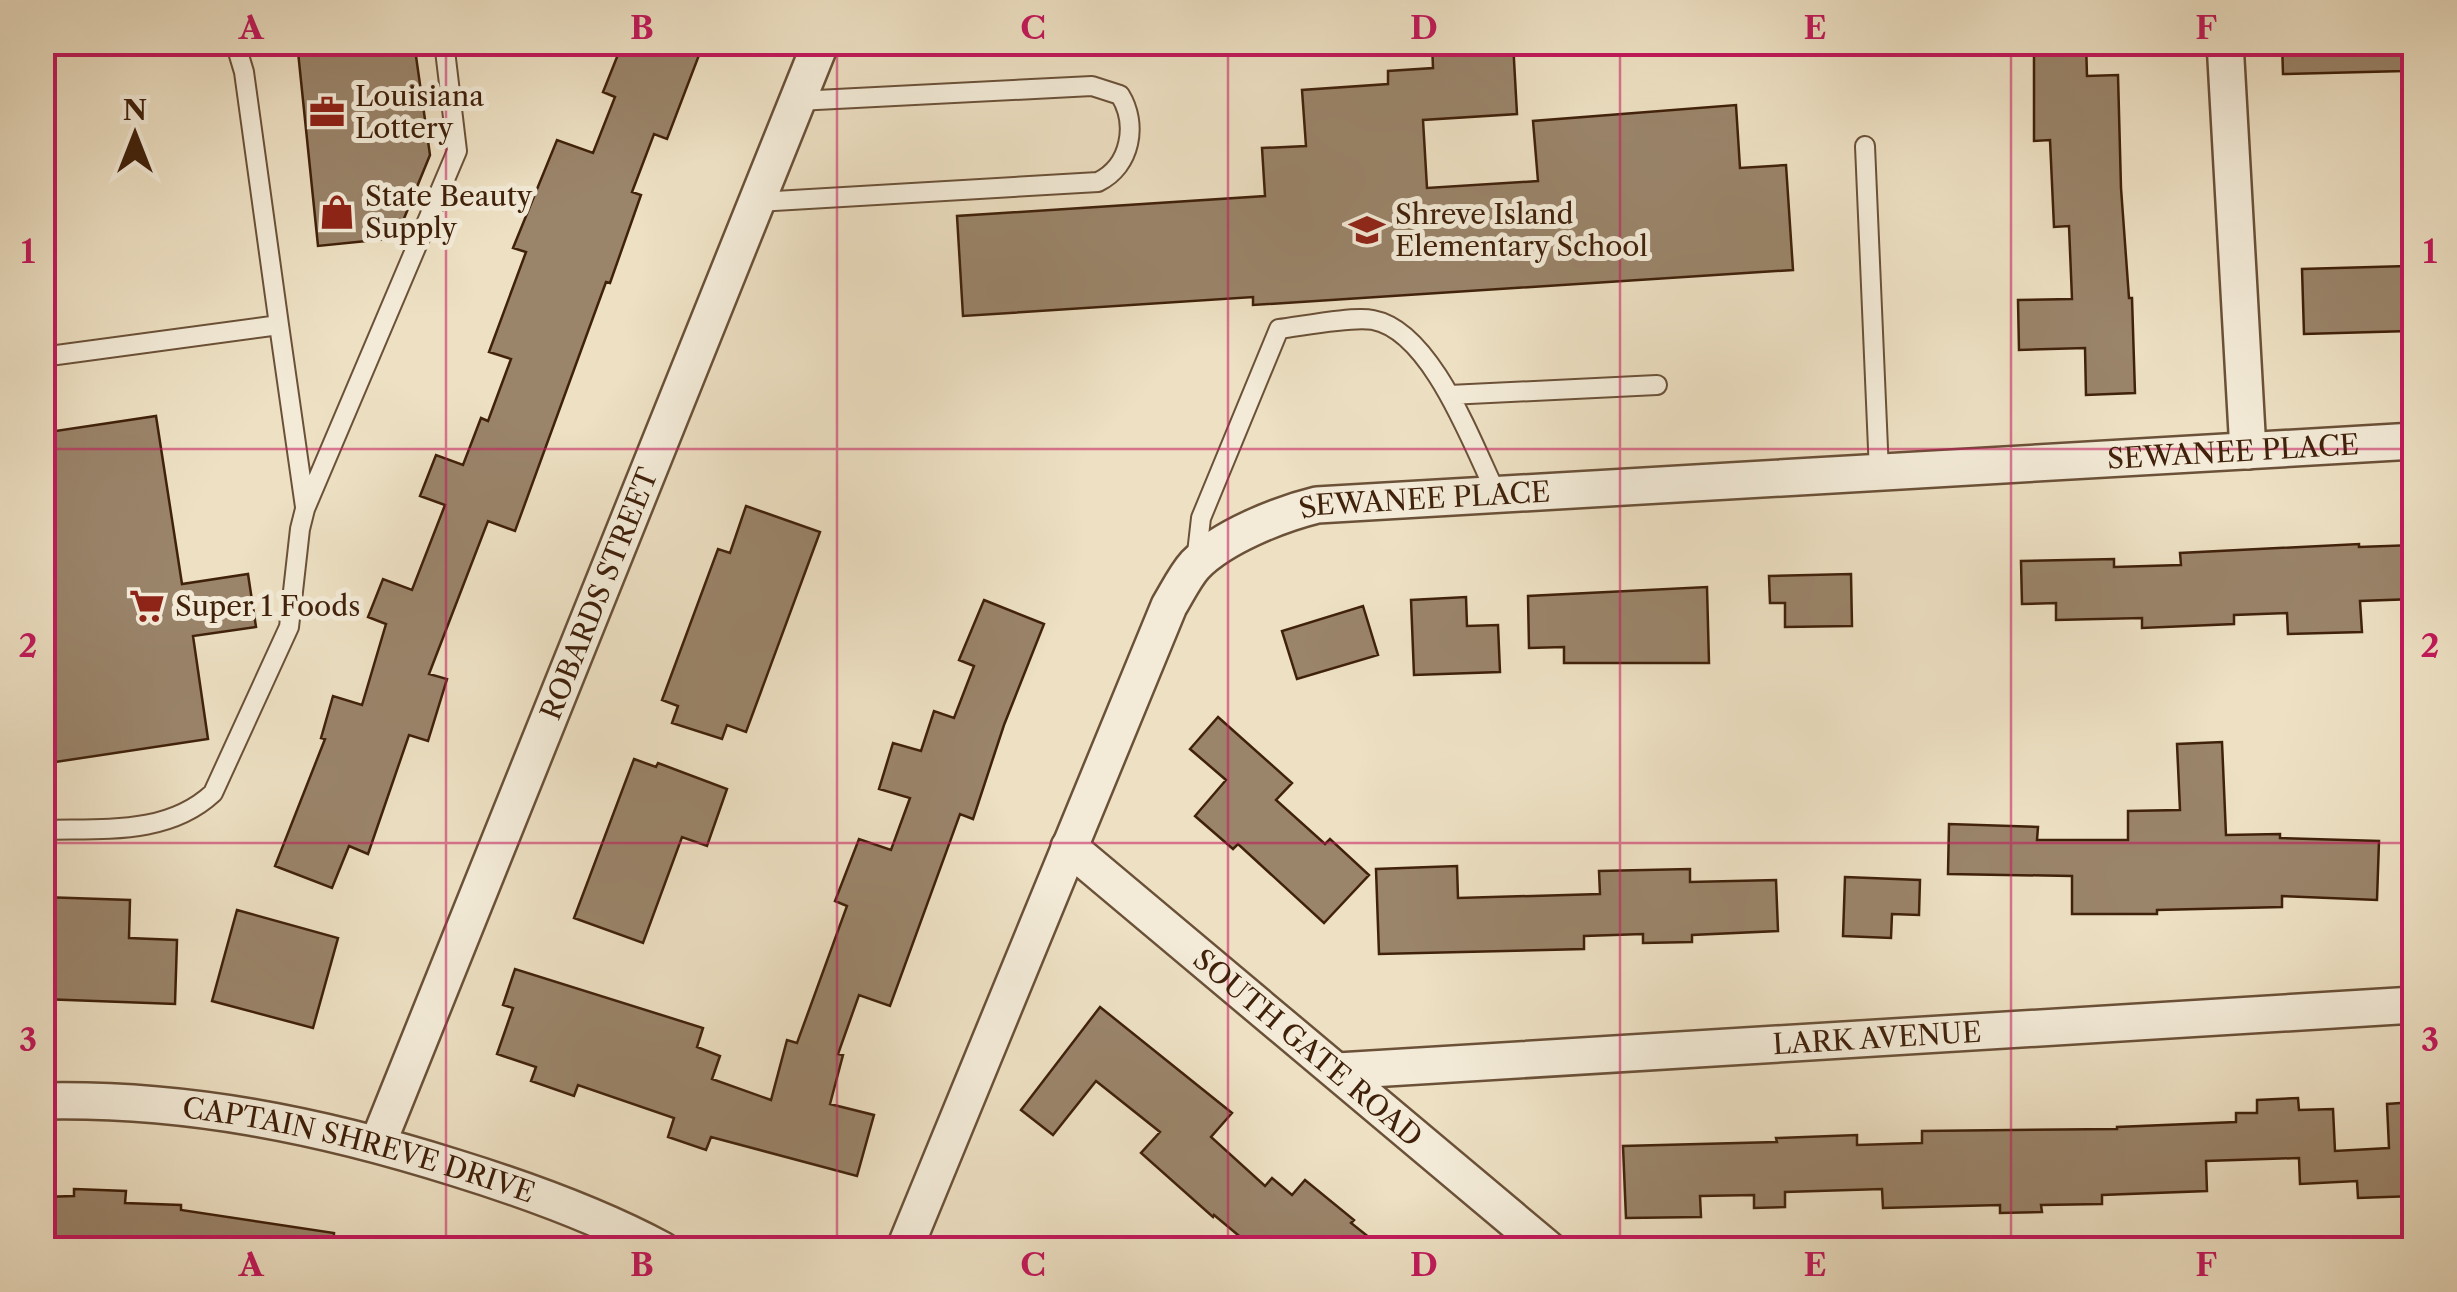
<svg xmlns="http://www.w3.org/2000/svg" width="2457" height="1292" font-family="'Libre Caslon Text',serif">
<rect width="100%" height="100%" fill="#ede0c3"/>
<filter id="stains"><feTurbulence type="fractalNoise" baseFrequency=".002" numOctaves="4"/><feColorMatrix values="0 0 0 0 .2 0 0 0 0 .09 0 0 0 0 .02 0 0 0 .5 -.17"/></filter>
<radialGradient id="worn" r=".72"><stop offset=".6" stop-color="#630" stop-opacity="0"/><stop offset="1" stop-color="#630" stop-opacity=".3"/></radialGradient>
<!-- building -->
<path fill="#9a846a" stroke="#40210a" stroke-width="2.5" d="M 297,42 L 414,42 L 430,155 L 396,238 L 318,246 Z
M 623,42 L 704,42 L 667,139 L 654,134 L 632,192 L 641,195 L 610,283 L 606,282 L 515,531 L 488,521 L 429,674 L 447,679 L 428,741 L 409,735 L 368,854 L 349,846 L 332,888 L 275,866 L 325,739 L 321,738 L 333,696 L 362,705 L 386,624 L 368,617 L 383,579 L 412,590 L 445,505 L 420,496 L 436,455 L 463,465 L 481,418 L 488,421 L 511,359 L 489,352 L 526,252 L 513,248 L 557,140 L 593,153 L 615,97 L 603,92 Z
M 1432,42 L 1513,42 L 1517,114 L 1423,120 L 1427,188 L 1538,181 L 1533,121 L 1736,105 L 1740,168 L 1786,165 L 1793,270 L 1253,305 L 1253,297 L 963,316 L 957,216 L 1265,196 L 1262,148 L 1306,146 L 1302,90 L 1388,84 L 1388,71 L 1433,68 Z
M 2034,42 L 2086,42 L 2087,76 L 2118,75 L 2121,188 L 2129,298 L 2132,298 L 2135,393 L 2086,395 L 2085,348 L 2019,350 L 2018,300 L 2072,299 L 2069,226 L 2054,227 L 2050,140 L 2034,141 Z
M 2282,42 L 2404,42 L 2404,71 L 2283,74 Z
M 2407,266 L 2409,331 L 2304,334 L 2302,269 Z
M 156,416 L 182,584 L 248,574 L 256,627 L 193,636 L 208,739 L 42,764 L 42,433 Z
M 746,506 L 820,532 L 746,732 L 727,725 L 722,739 L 672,723 L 678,706 L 662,700 L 718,549 L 730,553 Z
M 2359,544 L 2359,547 L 2414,545 L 2414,599 L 2360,601 L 2362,632 L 2288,634 L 2287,613 L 2234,615 L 2234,624 L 2142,628 L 2142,618 L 2056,620 L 2056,603 L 2022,604 L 2021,561 L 2114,559 L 2114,567 L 2181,565 L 2180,553 Z
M 1851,574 L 1852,626 L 1785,627 L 1785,603 L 1770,603 L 1769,576 Z
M 1707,587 L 1709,663 L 1564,663 L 1564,647 L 1529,648 L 1528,596 Z
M 1466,597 L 1467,626 L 1498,625 L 1500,672 L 1414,675 L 1411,600 Z
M 984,600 L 1044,624 L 1004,725 L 973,819 L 960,814 L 890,1006 L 859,995 L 838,1054 L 843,1055 L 830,1104 L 874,1115 L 857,1176 L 711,1137 L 706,1150 L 668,1137 L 674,1118 L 578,1085 L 574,1096 L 531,1081 L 536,1067 L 497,1054 L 513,1008 L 503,1005 L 515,969 L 703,1028 L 697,1047 L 720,1056 L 712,1079 L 771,1100 L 787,1040 L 797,1043 L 847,906 L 835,901 L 859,839 L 891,850 L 910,798 L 879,789 L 893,743 L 921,751 L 934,711 L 954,718 L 974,666 L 959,660 Z
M 1363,606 L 1378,655 L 1297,679 L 1282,631 Z
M 1218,717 L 1292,783 L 1276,800 L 1325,844 L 1330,839 L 1369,875 L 1324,923 L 1238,844 L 1233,849 L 1195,816 L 1226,780 L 1190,749 Z
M 2222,742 L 2226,835 L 2280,834 L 2280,838 L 2379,841 L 2377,900 L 2282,896 L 2282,907 L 2157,910 L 2157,914 L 2072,914 L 2072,876 L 1948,874 L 1949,824 L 2038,827 L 2037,840 L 2128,840 L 2128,811 L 2180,810 L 2177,744 Z
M 634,759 L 656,767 L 658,763 L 727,789 L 707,846 L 682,837 L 643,943 L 574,918 Z
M 1457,866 L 1458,898 L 1600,894 L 1599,871 L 1690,869 L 1690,882 L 1776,880 L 1778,931 L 1692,935 L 1692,942 L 1643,943 L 1643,934 L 1584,936 L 1584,949 L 1379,954 L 1376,869 Z
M 1845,877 L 1920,880 L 1919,915 L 1892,914 L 1891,938 L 1843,936 Z
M 42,897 L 130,900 L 129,938 L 177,940 L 175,1004 L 42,999 Z
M 237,910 L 338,938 L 313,1028 L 212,1001 Z
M 1100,1007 L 1232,1113 L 1211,1137 L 1265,1186 L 1272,1178 L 1292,1195 L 1305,1180 L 1354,1220 L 1351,1223 L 1385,1250 L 1256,1250 L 1214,1215 L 1213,1217 L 1141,1153 L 1160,1132 L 1096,1081 L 1053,1135 L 1021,1110 Z
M 2298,1098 L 2299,1110 L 2333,1109 L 2335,1151 L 2389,1148 L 2387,1104 L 2414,1102 L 2414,1196 L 2358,1198 L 2357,1181 L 2300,1184 L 2299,1158 L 2206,1161 L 2207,1191 L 2102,1195 L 2102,1204 L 2041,1205 L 2042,1212 L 2000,1213 L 2000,1205 L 1883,1208 L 1882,1189 L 1785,1192 L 1785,1207 L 1754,1208 L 1754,1195 L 1700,1196 L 1701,1217 L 1626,1218 L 1623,1146 L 1777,1142 L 1776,1138 L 1857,1135 L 1857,1145 L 1922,1143 L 1922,1131 L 2117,1129 L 2117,1127 L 2236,1122 L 2236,1113 L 2257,1113 L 2257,1100 Z
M 74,1189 L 126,1191 L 125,1203 L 181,1205 L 181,1210 L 334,1233 L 333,1250 L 42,1250 L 42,1197 L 74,1196 Z"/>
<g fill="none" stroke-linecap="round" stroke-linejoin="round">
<defs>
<path id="service" d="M 1865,146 L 1879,472
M 756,202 L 1098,182 C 1131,166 1138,124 1120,95 L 1092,86 L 797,101
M 279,325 L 305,507
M 42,357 L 279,325 L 244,72 L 235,42
M 1449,395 L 1657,385
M 1196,562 L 1201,518 L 1279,329 C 1303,326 1352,316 1373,320 C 1432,331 1473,446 1497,495
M 42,830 C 101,828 167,836 213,793 L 289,627 L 300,529 L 305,509 L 457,151 L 444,42"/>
<g id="minor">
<path d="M 2225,42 L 2248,451"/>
<path id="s1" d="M 1069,847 L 1549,1250"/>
<path id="s2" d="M 1338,1071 L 2414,1005"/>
<path id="s3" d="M 42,1101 C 185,1098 320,1125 456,1168 C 527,1190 597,1215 662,1250"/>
<path id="s4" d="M 378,1143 L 821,42"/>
<path id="s5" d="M 904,1250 L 1169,606 C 1177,593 1185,576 1195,565 C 1222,537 1280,514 1317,505 L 2414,441"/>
</g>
</defs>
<!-- service casing -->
<use href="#service" stroke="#6b5138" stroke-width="22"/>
<!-- minor casing -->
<use href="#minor" stroke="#6b5138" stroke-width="40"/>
<!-- service -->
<use href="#service" stroke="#f3ebd8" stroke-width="18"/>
<!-- minor -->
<use href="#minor" stroke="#f3ebd8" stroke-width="35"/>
</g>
<!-- grid -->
<path fill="none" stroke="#c2185b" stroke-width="2.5" stroke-opacity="0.55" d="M 446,42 L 446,1250M 837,42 L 837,1250M 1228,42 L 1228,1250M 1620,42 L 1620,1250M 2011,42 L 2011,1250M 42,449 L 2414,449M 42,843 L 2414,843"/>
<!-- icons -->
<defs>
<symbol id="office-bare" viewBox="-9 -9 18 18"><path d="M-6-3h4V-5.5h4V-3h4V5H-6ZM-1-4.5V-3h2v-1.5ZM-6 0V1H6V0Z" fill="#8f2418" stroke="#f3ebd8" stroke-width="2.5" paint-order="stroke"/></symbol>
<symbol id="shop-bare" viewBox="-9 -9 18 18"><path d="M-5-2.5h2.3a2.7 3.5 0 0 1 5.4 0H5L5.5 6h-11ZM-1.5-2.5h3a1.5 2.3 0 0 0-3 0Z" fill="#8f2418" stroke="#f3ebd8" stroke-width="2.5" paint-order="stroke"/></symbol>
<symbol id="school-bare" viewBox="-9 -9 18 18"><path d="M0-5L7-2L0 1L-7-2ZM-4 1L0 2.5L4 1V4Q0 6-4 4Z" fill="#8f2418" stroke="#f3ebd8" stroke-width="2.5" paint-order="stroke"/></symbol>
<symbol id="supermarket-bare" viewBox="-9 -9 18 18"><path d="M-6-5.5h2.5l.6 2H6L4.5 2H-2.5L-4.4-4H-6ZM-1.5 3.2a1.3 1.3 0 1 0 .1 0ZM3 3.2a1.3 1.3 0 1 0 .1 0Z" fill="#8f2418" stroke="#f3ebd8" stroke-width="2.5" paint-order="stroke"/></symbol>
</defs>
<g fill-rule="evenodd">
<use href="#office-bare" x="302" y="87" width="50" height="50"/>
<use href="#shop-bare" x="312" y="187" width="50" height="50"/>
<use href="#school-bare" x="1342" y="205" width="50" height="50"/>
<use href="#supermarket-bare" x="122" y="581" width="50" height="50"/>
</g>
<g text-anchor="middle" stroke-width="10" stroke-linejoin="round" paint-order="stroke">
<!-- poi labels -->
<g font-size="28" fill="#40210a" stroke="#f3ebd8" text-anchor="start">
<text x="355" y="106">Louisiana<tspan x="355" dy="32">Lottery</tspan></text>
<text x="365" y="206">State Beauty<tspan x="365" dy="32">Supply</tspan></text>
<text x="1395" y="224">Shreve Island<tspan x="1395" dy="32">Elementary School</tspan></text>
<text x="175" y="616">Super 1 Foods</text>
</g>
<!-- street labels -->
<g font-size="28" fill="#40210a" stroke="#f3ebd8">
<text dy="10" stroke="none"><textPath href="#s5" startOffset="1800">SEWANEE PLACE</textPath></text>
<text dy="10" stroke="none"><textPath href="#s5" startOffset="990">SEWANEE PLACE</textPath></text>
<text dy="10" stroke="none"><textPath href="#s4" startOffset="592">ROBARDS STREET</textPath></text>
<text dy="10" stroke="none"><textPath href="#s2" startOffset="540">LARK AVENUE</textPath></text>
<text dy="10" stroke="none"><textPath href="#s1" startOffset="312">SOUTH GATE ROAD</textPath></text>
<text dy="10" stroke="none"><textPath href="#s3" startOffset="322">CAPTAIN SHREVE DRIVE</textPath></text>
</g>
</g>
<!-- margin -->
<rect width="2457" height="1292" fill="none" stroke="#ede0c3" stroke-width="110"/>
<!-- north arrow -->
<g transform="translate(135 135)" stroke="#f3ebd8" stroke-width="8" paint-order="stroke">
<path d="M0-8L18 38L0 25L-18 38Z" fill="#40210a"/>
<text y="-15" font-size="28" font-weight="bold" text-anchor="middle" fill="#40210a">N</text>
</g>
<rect x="55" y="55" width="2347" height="1182" fill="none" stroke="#c2185b" stroke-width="4"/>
<g font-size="32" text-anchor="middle" font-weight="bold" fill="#c2185b">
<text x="251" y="39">A</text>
<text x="642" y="39">B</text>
<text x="1033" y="39">C</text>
<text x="1424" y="39">D</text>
<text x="1815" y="39">E</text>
<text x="2206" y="39">F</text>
<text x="28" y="263">1</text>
<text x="2430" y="263">1</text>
<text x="28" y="657">2</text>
<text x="2430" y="657">2</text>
<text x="28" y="1051">3</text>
<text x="2430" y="1051">3</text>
<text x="251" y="1276">A</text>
<text x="642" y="1276">B</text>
<text x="1033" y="1276">C</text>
<text x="1424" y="1276">D</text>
<text x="1815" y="1276">E</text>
<text x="2206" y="1276">F</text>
</g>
<rect width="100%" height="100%" filter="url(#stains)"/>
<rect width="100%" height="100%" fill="url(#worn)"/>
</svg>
